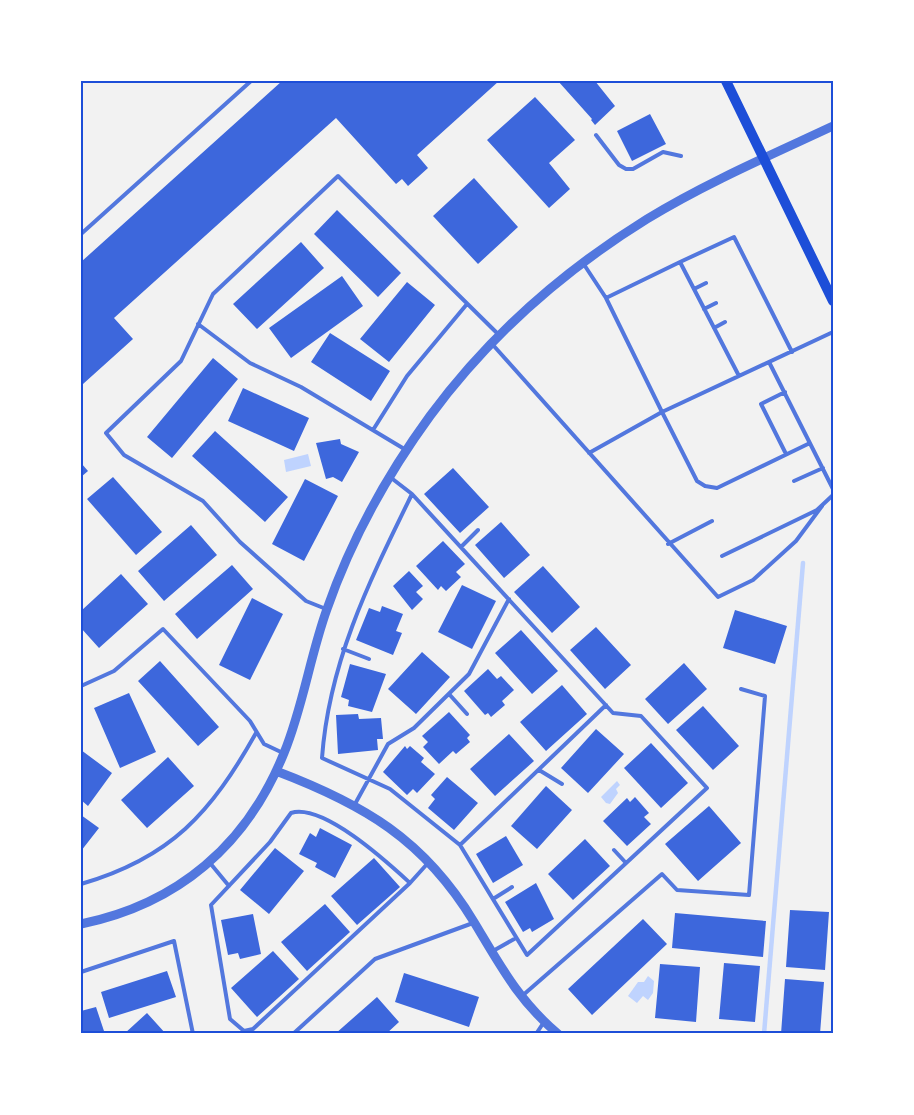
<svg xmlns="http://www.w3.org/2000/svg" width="914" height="1115" font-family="'Noto Sans',sans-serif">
<rect width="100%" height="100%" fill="#f2f2f2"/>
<!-- water -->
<path fill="#bfd3fe" d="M 308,454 L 311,466 L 286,472 L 284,460 Z
M 617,781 L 620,785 L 616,789 L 618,793 L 610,804 L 606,803 L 601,797 Z
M 648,976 L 654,981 L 653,993 L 648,1000 L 643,996 L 637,1003 L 628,996 L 638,982 L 644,982 Z"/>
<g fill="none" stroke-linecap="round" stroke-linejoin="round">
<!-- stream -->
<path stroke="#bfd3fe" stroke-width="4.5" d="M 764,1034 L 803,563"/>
</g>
<!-- building -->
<path fill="#3d67dc" d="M 282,81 L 499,81 L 417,155 L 428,168 L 408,186 L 402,179 L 396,184 L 336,118 L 114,318 L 133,339 L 83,384 L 81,262 Z
M 558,81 L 595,81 L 615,106 L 595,125 L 591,120 L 592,119 Z
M 535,97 L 575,140 L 549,163 L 570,189 L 549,208 L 487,140 Z
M 650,114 L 666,144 L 632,161 L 617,131 Z
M 474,178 L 518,227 L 478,264 L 433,216 Z
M 337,210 L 401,273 L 378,297 L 314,234 Z
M 301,242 L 324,268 L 257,329 L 233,304 Z
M 342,276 L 363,306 L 291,358 L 269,328 Z
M 407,282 L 435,305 L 389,362 L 360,339 Z
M 330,333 L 390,371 L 371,401 L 311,362 Z
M 213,358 L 238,379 L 172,458 L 147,437 Z
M 243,388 L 309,418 L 294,451 L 228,421 Z
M 215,431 L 288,497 L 265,522 L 192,456 Z
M 340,439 L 341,444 L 359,452 L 342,482 L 333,477 L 326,479 L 316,443 Z
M 81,463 L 88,471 L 81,477 Z
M 453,468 L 489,507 L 460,533 L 424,494 Z
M 113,477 L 162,532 L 136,555 L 87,499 Z
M 305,479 L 338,496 L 304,561 L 272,544 Z
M 501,522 L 530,555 L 504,578 L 475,545 Z
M 191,525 L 217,555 L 164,601 L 138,571 Z
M 443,541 L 465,564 L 456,572 L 461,577 L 446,591 L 441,586 L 438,590 L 416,566 Z
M 232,565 L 253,589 L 197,639 L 175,614 Z
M 543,566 L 580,607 L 552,633 L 514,592 Z
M 409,571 L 423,586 L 416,592 L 423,599 L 412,610 L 393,586 Z
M 121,574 L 148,604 L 99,648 L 81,628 L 81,611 Z
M 462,585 L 496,601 L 472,649 L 438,632 Z
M 252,598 L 283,614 L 250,680 L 219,665 Z
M 382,606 L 403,614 L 396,631 L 402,633 L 393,655 L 356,640 L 369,608 L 380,612 Z
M 735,610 L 787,626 L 775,664 L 723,648 Z
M 596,627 L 631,665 L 605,689 L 570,650 Z
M 521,630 L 558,671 L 532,694 L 495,653 Z
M 422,652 L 450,677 L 416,714 L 388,689 Z
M 160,661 L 219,727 L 198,746 L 138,681 Z
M 684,663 L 707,689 L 668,724 L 645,699 Z
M 350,664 L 386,674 L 372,712 L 348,706 L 349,700 L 341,697 Z
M 488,669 L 497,679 L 501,676 L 514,690 L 502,701 L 505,705 L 491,717 L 488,713 L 485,715 L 464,691 Z
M 562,685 L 587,714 L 546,751 L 520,722 Z
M 129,693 L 156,752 L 120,768 L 94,708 Z
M 703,706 L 739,746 L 713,770 L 676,730 Z
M 449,712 L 470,735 L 467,738 L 470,742 L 456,754 L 453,751 L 439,764 L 423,747 L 428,742 L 422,736 Z
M 358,714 L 359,719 L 381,718 L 383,739 L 377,739 L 378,750 L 338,754 L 336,715 Z
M 596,729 L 624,754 L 588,793 L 561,768 Z
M 509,734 L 534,761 L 495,796 L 470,769 Z
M 651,743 L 688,783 L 661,808 L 624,768 Z
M 405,746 L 407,749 L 410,746 L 424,758 L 421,762 L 435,774 L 417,793 L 413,789 L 407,795 L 383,772 Z
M 81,750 L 112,773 L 88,806 L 81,800 Z
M 168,757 L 194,786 L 147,828 L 121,800 Z
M 447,777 L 478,803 L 454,830 L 428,808 L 435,799 L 431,795 Z
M 546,786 L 572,810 L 537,849 L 511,826 Z
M 635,797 L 649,813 L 644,817 L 651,824 L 627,846 L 603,821 L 627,798 L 630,802 Z
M 709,806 L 741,843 L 698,881 L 665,844 Z
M 81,815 L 99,828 L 81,851 Z
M 320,828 L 352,845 L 335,878 L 315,867 L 317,863 L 299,854 L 310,833 L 316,837 Z
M 506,836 L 523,865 L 493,883 L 476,854 Z
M 585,839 L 610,866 L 573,900 L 548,874 Z
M 275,848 L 304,871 L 269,914 L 240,890 Z
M 374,858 L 400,887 L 357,925 L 331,896 Z
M 536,883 L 554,919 L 532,932 L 530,928 L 523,932 L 505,902 Z
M 325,904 L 350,932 L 307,971 L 281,942 Z
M 790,910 L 829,912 L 825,970 L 786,967 Z
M 675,913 L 766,921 L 763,957 L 672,948 Z
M 253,914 L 261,954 L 240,959 L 238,953 L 228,955 L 221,920 Z
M 643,919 L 667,944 L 592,1015 L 568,989 Z
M 273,951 L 299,979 L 257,1017 L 231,988 Z
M 724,963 L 760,966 L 755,1022 L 719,1019 Z
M 660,964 L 700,967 L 696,1022 L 655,1018 Z
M 167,971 L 176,997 L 109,1018 L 101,992 Z
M 404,973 L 479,997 L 469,1027 L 395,1002 Z
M 785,979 L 824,982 L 820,1034 L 781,1034 Z
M 377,997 L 399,1022 L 386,1034 L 335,1034 Z
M 96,1007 L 105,1034 L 81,1034 L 81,1011 Z
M 147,1013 L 166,1034 L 124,1034 Z"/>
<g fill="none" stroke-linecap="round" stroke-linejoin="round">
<!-- service -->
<path stroke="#5277de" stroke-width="4" d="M 596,135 L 619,165 L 626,169 L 633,169 L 663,152 L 681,156
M 81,234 L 251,81
M 680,262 L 734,237 L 792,352
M 583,263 L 606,298 L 662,412 L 833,332
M 694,289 L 706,283
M 606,298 L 680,262 L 739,376
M 704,309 L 716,303
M 198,324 L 250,363 L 301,387 L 406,450
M 714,328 L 725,322
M 493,345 L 718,597 L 753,580 L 796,541 L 822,506
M 769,362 L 833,489
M 785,392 L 761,404 L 786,454
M 373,430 L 407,376 L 467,304
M 589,453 L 662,412 L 697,481 L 705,486 L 717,488 L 810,443
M 390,477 L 412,494 L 613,713 L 641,716 L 707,788 L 527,955 L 460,845 L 390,789 L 322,758 C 329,661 370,580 412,494
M 794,481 L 823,468
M 668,544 L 712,521
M 461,547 L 478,530
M 722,556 L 817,510 L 833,495
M 326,609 L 306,601 L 240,542 L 203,501 L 124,455 L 106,433 L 181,361 L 213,294 L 338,176 L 499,335
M 343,649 L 369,659
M 81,686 L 114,671 L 163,629 L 250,721 L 264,744 L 283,753
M 449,694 L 467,714
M 539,770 L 562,784
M 355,804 L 388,744 L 414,728 L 469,674 L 509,599
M 460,845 L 606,705
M 614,850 L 626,863
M 210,863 L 229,886
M 410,883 C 387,862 323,803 291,813 L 270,842 L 211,905 L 230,1019 L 244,1031 L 253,1029 L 410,883 L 428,863
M 81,884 C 171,858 211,813 256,733
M 493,899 L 512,887
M 493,951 L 516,938
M 81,972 L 174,941 L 193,1034
M 522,996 L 662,874 L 677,890 L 749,895 L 765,696 L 741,689
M 293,1034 L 375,959 L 473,923
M 536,1034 L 544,1022"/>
<!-- tertiary -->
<path stroke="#5277de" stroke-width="9" d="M 276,771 C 363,804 424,839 474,922 C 500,965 518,1000 558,1034
M 81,924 C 178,904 247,845 284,753 C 303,707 310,656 327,609 C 351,540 387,475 430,416 C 489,336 563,271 647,219 C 706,183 771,155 833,126"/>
<!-- primary -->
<path stroke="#1d4ed8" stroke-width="10" d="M 726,81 L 833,301"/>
</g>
<!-- border -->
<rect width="914" height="1115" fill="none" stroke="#ffffff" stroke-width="165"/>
<rect x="82" y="82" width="750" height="950" fill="none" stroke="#1d4ed8" stroke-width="2"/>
</svg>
